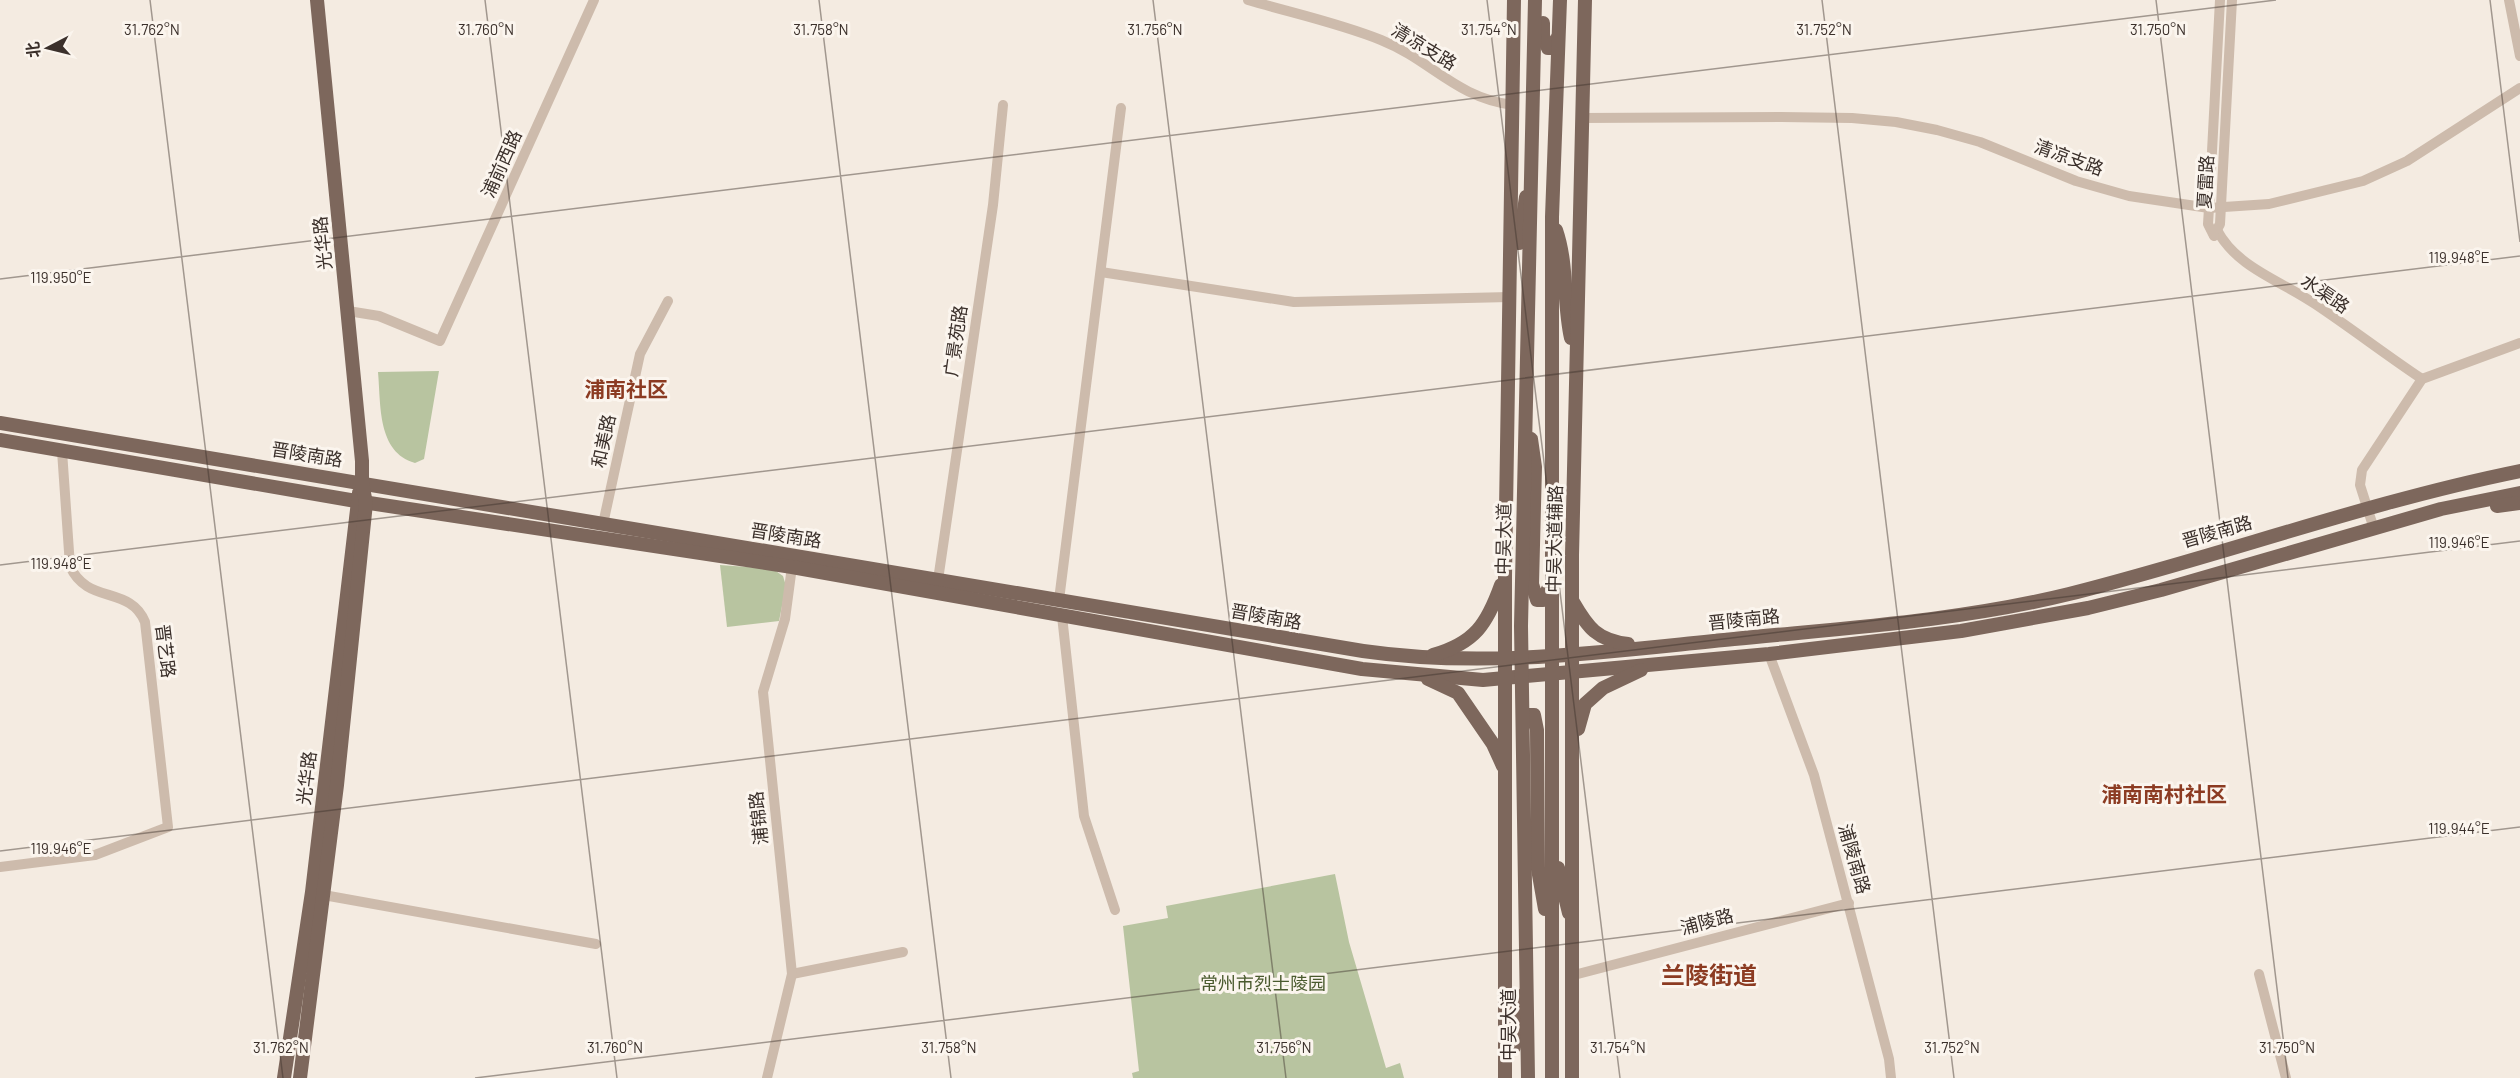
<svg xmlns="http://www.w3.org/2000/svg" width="2520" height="1078" font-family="Barlow,'Noto Sans SC',sans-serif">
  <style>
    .green { fill: #b8c4a0 }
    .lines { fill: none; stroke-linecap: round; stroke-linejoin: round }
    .minor { stroke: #cdbbac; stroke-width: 10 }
    .major { stroke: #7d675c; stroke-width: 14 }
    .ticks { fill: none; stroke: #3b302b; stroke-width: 1.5; stroke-opacity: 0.45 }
    .labels { text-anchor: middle; stroke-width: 6; stroke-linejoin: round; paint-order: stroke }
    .street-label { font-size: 18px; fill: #3b302b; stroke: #fbf5ee }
    .park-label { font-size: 18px; fill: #4a5a2e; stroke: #fbf5ee }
    .quarter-label { font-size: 21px; font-weight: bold; fill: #8c3b22; stroke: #fbf5ee }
    .district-label { font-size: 24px; font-weight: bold; fill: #8c3b22; stroke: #fbf5ee }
    .ticks-label { font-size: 15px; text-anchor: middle; fill: #3b302b; stroke: #fbf5ee; stroke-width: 6; stroke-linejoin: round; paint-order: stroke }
  </style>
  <rect width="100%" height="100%" fill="#f4ebe1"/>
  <g class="green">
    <path d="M439,371L424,459L415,463C377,452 381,405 378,372Z"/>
    <polygon points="720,565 773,569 783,576 786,586 779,621 727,627"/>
    <polygon points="1335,874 1349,942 1386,1068 1400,1063 1404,1078 1133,1078 1132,1073 1139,1071 1123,926 1168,918 1166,906"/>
  </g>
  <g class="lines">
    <g class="minor">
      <path d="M1248,0C1292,13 1339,23 1381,40C1431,60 1456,98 1513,105"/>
      <polyline points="2509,0 2520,56"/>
      <polyline points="1581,118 1781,117 1852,118 1896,122 1937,130 1980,142 2076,181 2129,196 2209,208 2269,204 2363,181 2407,161 2520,88"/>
      <path d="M2217,230C2237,268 2282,281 2315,304C2351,328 2386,355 2422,379"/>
      <polyline points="2214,235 2220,224 2232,0"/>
      <polyline points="2214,236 2208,224 2209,208 2220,0"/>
      <polyline points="1101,272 1294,302 1510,297"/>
      <polyline points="348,311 379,316 440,341 594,0"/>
      <polyline points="603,524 640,354 668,301"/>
      <polyline points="2374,529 2360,485 2362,470 2422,379 2520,343"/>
      <polyline points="938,580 993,205 1003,105"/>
      <polyline points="1059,600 1121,108"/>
      <polyline points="1062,616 1084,816 1115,910"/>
      <polyline points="1769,654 1814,775 1889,1059 1891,1078"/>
      <path d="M0,867L95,855L168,827L145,622C130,585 87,605 70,566L62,451"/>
      <polyline points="318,894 596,944"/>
      <polyline points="792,974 903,952"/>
      <polyline points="2259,974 2286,1078"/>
      <polyline points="1574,975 1849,903"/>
      <polyline points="767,1078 792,974 763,692 785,619 793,559"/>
    </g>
    <g class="major">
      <polyline points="1543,23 1543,36 1548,48 1554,48 1558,37"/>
      <path d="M1556,230C1568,265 1563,302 1571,338"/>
      <polyline points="1519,243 1526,197"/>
      <path d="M0,423L1363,651C1487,669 1610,651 1734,639C1845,628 1960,621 2069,594C2220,556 2367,502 2520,471"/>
      <polyline points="1531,439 1535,467 1532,584 1537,600 1543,600 1550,585"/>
      <polyline points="0,440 356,501 792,567 1362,669 1483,680 1769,654 1961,631 2088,608 2161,590 2441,509 2520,493"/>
      <polyline points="2497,506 2520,503"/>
      <path d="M1573,602C1588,628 1597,640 1628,644"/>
      <path d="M1433,655C1475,643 1487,624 1501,585"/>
      <polyline points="1428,679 1458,693 1493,744 1503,766"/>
      <polyline points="1524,724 1529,715 1534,715 1537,730 1538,869 1545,909"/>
      <polyline points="1578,729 1585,704 1603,688 1641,670"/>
      <polyline points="1558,868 1569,913"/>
      <polyline points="1514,1047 1515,1024 1523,995"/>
      <polyline points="284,1078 312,892 359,493"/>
      <polyline points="300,1078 337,785 366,503 362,483 362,461 317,0"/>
      <polyline points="1505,1078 1505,575 1514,0"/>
      <polyline points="1528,1078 1521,626 1535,0"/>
      <polyline points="1552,1078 1552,217 1560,0"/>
      <polyline points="1572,1078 1572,555 1585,0"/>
    </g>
  </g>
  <path class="ticks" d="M150,0L283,1078M485,0L617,1078M819,0L951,1078M1153,0L1286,1078M1487,0L1620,1078M1822,0L1954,1078M2156,0L2288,1078M2490,0L2520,242M0,279L2276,0M0,565L2520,256M0,851L2520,541M475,1078L2520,827"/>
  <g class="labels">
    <g class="street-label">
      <text transform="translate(1424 47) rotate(31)" y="6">清凉支路</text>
      <text transform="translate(2069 158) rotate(20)" y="6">清凉支路</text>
      <text transform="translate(502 164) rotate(-66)" y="6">浦前西路</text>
      <text transform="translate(2206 182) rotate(-87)" y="6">夏雷路</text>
      <text transform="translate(323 243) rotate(-96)" y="6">光华路</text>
      <text transform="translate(2325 294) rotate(34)" y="6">水渠路</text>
      <text transform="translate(956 341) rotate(-82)" y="6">广景苑路</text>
      <text transform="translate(604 441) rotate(-78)" y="6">和美路</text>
      <text transform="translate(307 455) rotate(9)" y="6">晋陵南路</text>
      <text transform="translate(2217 532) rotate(-16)" y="6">晋陵南路</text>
      <text transform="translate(786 536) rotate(9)" y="6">晋陵南路</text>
      <text transform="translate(1504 539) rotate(-89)" y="6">中吴大道</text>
      <text transform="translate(1555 539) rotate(-89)" y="6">中吴大道辅路</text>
      <text transform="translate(1266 617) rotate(10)" y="6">晋陵南路</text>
      <text transform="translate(1744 620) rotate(-6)" y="6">晋陵南路</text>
      <text transform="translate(165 651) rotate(83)" y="6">晋艺路</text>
      <text transform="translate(307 778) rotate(-83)" y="6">光华路</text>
      <text transform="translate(759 818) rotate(-96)" y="6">浦锦路</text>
      <text transform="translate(1854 859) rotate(74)" y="6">浦陵南路</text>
      <text transform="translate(1707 922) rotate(-15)" y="6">浦陵路</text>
      <text transform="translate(1509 1025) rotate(-90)" y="6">中吴大道</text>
    </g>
    <g class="park-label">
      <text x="1263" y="990">常州市烈士陵园</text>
    </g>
    <g class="quarter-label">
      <text x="626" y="397">浦南社区</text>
      <text x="2164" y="802">浦南南村社区</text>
    </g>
    <g class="district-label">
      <text x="1709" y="984">兰陵街道</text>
    </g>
  </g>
  <g class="ticks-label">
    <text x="152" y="35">31.762°N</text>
    <text x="486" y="35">31.760°N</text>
    <text x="821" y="35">31.758°N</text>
    <text x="1155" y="35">31.756°N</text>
    <text x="1489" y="35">31.754°N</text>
    <text x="1824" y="35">31.752°N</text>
    <text x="2158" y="35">31.750°N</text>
    <text x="2459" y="263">119.948°E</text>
    <text x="61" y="283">119.950°E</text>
    <text x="2459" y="548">119.946°E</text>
    <text x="61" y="569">119.948°E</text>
    <text x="2459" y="834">119.944°E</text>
    <text x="61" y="854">119.946°E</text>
    <text x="281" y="1053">31.762°N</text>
    <text x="615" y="1053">31.760°N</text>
    <text x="949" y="1053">31.758°N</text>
    <text x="1284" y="1053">31.756°N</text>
    <text x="1618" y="1053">31.754°N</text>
    <text x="1952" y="1053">31.752°N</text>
    <text x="2287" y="1053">31.750°N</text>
  </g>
  <g transform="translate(48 48) rotate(263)" stroke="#fbf5ee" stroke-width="4.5" paint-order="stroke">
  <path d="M0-4.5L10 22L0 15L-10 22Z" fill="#3b302b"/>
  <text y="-9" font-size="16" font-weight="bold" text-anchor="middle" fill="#3b302b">北</text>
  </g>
</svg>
